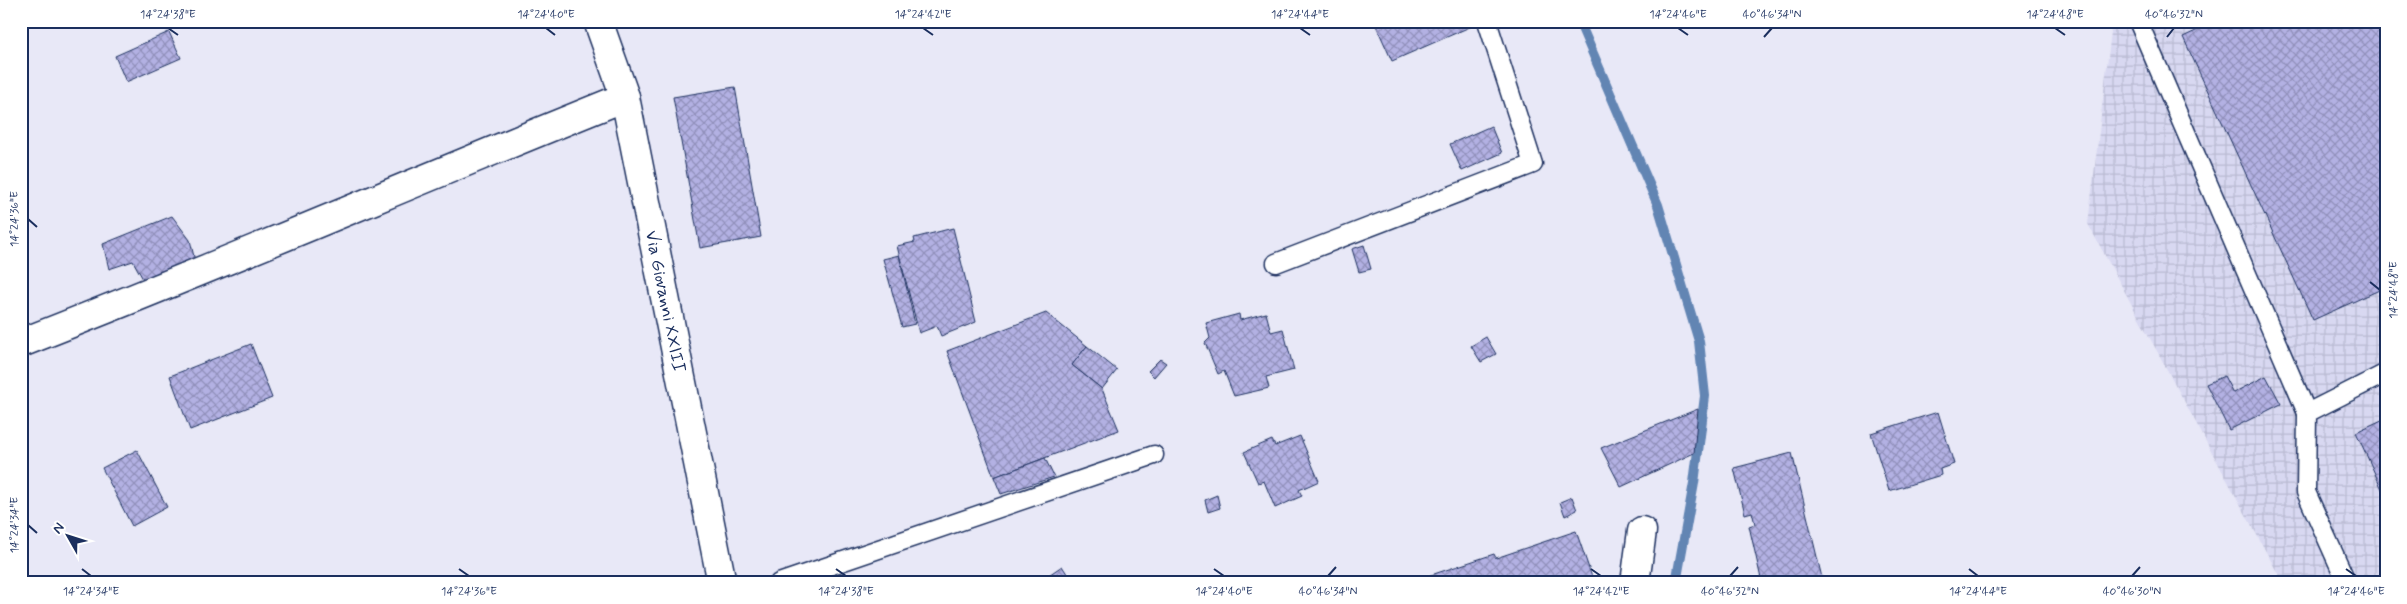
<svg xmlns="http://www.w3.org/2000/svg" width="2407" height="604" font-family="Mynerve,sans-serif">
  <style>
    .industrial { fill: url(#industrial-grid) }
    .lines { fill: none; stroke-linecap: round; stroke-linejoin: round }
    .stream { stroke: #6285b3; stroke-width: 10 }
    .building { fill: url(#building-cross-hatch); stroke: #1b2f5e }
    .lane-casing { stroke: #1b2f5e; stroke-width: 21 }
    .street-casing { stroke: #1b2f5e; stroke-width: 31 }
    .lane { stroke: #fff; stroke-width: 18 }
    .street { stroke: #fff; stroke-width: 28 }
    .ticks { fill: none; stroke: #1b2f5e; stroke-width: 2 }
    .labels { text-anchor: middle; stroke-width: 4; stroke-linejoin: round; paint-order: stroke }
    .street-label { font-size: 18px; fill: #1b2f5e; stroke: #fff }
    .neatline { fill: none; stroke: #1b2f5e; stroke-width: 2 }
    .ticks-label { font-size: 12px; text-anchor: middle; fill: #1b2f5e }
  </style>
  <defs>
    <pattern id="industrial-grid" width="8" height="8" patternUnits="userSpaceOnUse" patternTransform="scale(1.25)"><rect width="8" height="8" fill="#d8d8f1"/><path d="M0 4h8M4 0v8" fill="none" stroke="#b9bad1"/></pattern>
    <pattern id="building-cross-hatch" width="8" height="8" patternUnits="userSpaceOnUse" patternTransform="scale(1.25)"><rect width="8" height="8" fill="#b3b1e3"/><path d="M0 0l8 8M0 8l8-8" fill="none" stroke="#9190bb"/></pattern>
  </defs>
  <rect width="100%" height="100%" fill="#e8e8f7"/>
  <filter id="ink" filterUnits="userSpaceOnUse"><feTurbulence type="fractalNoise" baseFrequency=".02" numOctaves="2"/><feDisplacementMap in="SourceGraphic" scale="10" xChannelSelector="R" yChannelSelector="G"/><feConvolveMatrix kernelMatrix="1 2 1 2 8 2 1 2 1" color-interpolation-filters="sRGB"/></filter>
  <g filter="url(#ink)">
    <polygon class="industrial" points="2107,21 2386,21 2386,583 2283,583 2088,224 2111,32"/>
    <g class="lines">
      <polyline class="stream" points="1579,21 1658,205 1699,341 1705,396 1694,483 1676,583"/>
    </g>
    <g class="building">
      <polygon points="1374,21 1469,21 1472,26 1392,61"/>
      <polygon points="2217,21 2386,21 2386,287 2313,320 2183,37"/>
      <polygon points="169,32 181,58 126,82 115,56"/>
      <polygon points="735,87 761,237 700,248 673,97"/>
      <polygon points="1491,126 1502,153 1462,171 1450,144"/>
      <polygon points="172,216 190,240 195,261 143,279 133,261 109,269 103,244"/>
      <polygon points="953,228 976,322 941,336 937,326 919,333 897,246 915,242 914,238"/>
      <polygon points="1364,245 1371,269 1359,272 1352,249"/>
      <polygon points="899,255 915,324 902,327 883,259"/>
      <polygon points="1046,313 1087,346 1072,365 1102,389 1119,430 994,477 947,351"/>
      <polygon points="1266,313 1271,332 1283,329 1294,370 1266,377 1269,388 1234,396 1224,371 1218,374 1205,343 1210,338 1206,323 1239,314 1240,320"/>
      <polygon points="1486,337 1496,354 1481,362 1471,346"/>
      <polygon points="251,344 272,398 190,430 170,376"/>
      <polygon points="1087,346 1117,370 1102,389 1072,365"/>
      <polygon points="1160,359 1166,363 1154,377 1148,371"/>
      <polygon points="2224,376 2233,393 2266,376 2281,404 2229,430 2206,384"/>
      <polygon points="1698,409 1694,453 1621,487 1601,448"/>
      <polygon points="1938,412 1954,464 1940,469 1941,475 1889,491 1871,433"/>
      <polygon points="2386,418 2386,498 2356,432"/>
      <polygon points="1300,436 1319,481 1299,490 1302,496 1275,508 1264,481 1258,483 1244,452 1272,440 1275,446"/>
      <polygon points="137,450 167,507 132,526 102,468"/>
      <polygon points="1792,453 1823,582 1762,583 1749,526 1755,524 1752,512 1745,514 1734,468"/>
      <polygon points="1045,458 1054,477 1001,494 994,477"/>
      <polygon points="1217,495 1220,508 1208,512 1205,500"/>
      <polygon points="1572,497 1577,510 1565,516 1560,502"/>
      <polygon points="1576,531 1594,583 1430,583 1428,576 1494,554 1496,558"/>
      <polygon points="1062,566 1073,583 1037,583"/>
    </g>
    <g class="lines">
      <defs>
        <g id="lane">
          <polyline points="2138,21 2307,413"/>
          <polyline points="1276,263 1533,164 1487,21"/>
          <polyline points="779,583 1154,455"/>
          <polyline points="2347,583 2306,492 2307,413 2386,373"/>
        </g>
        <g id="street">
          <path id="s1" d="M598,21L625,97L722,583"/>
          <path d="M21,343C224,264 423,178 625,97"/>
          <polyline points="1635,583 1642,531"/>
        </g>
      </defs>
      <use href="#lane" class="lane-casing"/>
      <use href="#street" class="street-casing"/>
      <use href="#lane" class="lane"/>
      <use href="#street" class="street"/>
    </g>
  </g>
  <path class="ticks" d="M168,28L178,35M546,28L555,35M923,28L933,35M1300,28L1310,35M1678,28L1688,35M2055,28L2065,35M1764,37L1772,28M2167,37L2174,28M28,219L37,227M2370,282L2380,290M28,525L37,533M82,569L91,576M459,569L469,576M836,569L846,576M1214,569L1224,576M1591,569L1601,576M1969,569L1978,576M2346,569L2356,576M1328,576L1336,567M1730,576L1738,567M2132,576L2140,567"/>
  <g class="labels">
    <g class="street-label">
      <text dy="6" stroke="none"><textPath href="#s1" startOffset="289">Via Giovanni XXIII</textPath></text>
    </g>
  </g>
  <rect width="2407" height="604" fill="none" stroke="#fff" stroke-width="55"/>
  <g transform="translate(68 536) rotate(309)" stroke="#ffffff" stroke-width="4" paint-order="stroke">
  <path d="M0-4L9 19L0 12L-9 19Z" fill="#1b2f5e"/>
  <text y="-8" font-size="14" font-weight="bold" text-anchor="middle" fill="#1b2f5e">N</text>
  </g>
  <rect x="28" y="28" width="2352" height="548" class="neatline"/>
  <g class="ticks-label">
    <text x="168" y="18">14°24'38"E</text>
    <text x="546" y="18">14°24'40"E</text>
    <text x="923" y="18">14°24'42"E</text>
    <text x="1300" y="18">14°24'44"E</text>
    <text x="1678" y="18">14°24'46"E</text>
    <text x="1772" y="18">40°46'34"N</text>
    <text x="2055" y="18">14°24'48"E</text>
    <text x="2174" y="18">40°46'32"N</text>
    <text transform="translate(14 219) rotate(-90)" y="4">14°24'36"E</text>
    <text transform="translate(2393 290) rotate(-90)" y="4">14°24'48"E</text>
    <text transform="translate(14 525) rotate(-90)" y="4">14°24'34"E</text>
    <text x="91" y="595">14°24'34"E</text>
    <text x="469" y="595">14°24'36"E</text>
    <text x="846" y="595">14°24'38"E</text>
    <text x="1224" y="595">14°24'40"E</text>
    <text x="1328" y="595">40°46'34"N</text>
    <text x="1601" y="595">14°24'42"E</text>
    <text x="1730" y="595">40°46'32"N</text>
    <text x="1978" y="595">14°24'44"E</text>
    <text x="2132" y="595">40°46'30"N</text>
    <text x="2356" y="595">14°24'46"E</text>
  </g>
</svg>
